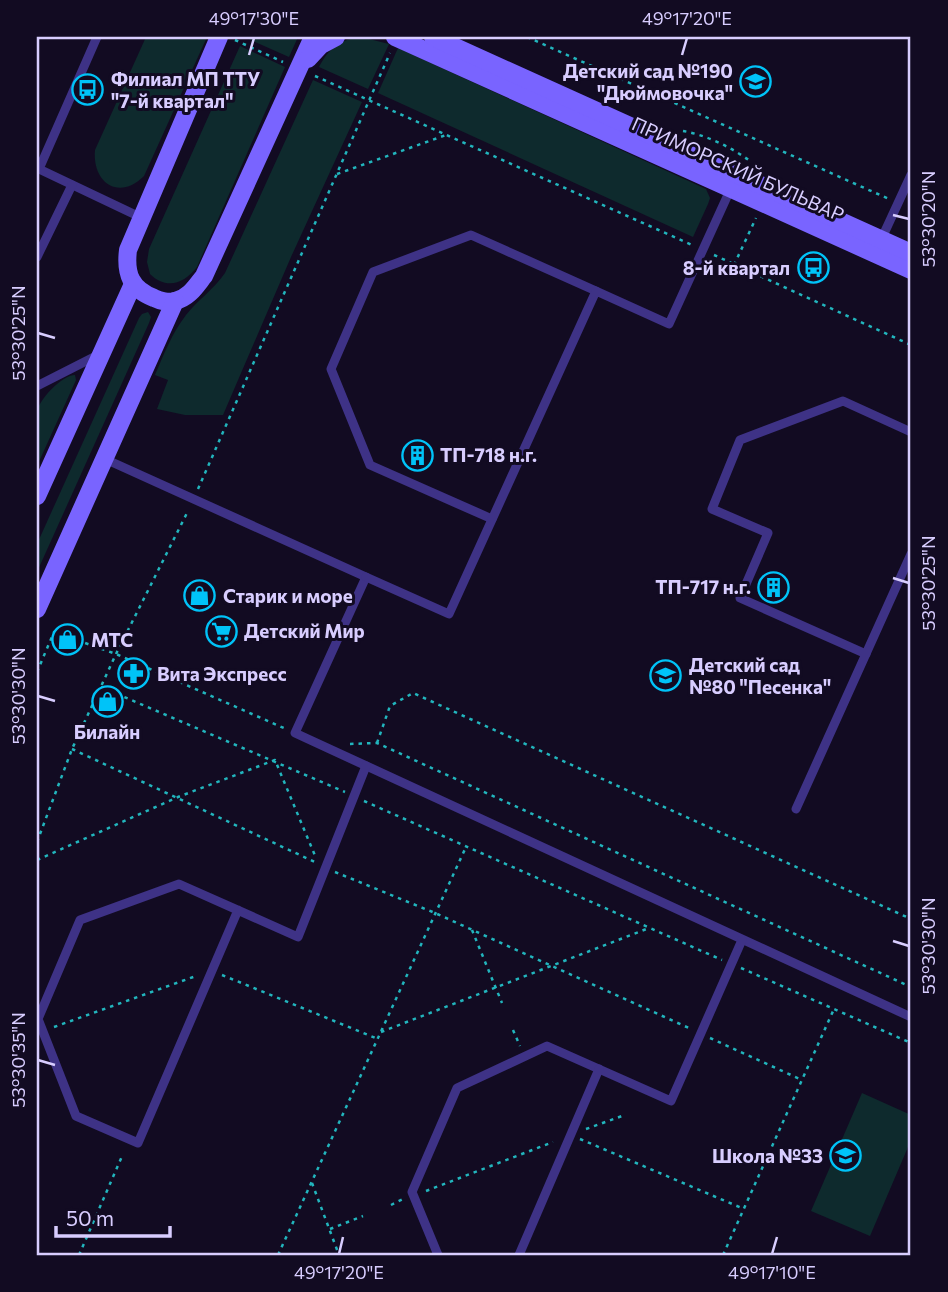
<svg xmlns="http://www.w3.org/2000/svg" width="948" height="1292" font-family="Commissioner,sans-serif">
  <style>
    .green { fill: #0e2a2d }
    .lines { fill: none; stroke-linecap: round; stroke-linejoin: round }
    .path { stroke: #22b5bd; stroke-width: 2.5; stroke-dasharray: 3.5 5; stroke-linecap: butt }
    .service { stroke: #3e3286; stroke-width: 9 }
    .secondary { stroke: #7964ff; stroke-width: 18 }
    .ticks { fill: none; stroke: #d8cdff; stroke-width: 2.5 }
    .labels { text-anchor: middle; stroke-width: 6; stroke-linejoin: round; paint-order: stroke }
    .poi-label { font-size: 19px; font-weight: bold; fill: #d8cdff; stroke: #120b22; text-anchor: start }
    .street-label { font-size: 19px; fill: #d8cdff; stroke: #120b22 }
    .neatline { fill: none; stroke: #d8cdff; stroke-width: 2.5 }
    .ticks-label { font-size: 18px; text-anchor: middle; fill: #d8cdff }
  </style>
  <rect width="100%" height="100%" fill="#120b22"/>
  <g class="green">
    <path d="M146,37H207L144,176C119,201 92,183 95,150Z"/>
    <polygon points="244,37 298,37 289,57"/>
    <path d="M361,37L389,44L368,89L319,67C328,49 340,39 361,37Z"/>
    <path d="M240,46L285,67L197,267C184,284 166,290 150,274L147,262L149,249Z"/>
    <polygon points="398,48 706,189 710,198 708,204 693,237 378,93"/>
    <path d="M313,80L362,102L291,257L223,415H185L157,409L168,380L155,375C164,354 172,333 186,315C198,300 214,289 225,273Z"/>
    <polygon points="148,312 151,317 149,323 37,572 37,544 139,318 142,314"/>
    <path d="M75,375L76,380L37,466C37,451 33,425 37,411C40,399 62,375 75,375Z"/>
    <polygon points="862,1093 911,1115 911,1140 870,1236 811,1211"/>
  </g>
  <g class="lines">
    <g class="path">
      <polyline points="527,37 889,199"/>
      <polyline points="235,40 283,62"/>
      <polyline points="315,76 692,245"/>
      <path d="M683,131C706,135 731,147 750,161"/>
      <polyline points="337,174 446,135"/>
      <polyline points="714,255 911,345"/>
      <polyline points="734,265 756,218"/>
      <polyline points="198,489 390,53"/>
      <polyline points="37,672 54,632 116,654 286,729"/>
      <polyline points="101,687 345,792"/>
      <polyline points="377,743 390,706 413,693 911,919"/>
      <polyline points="350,744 377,743 911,987"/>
      <polyline points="72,749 317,863"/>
      <polyline points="364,801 722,960"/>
      <polyline points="37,842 72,749 116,654 188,511"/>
      <polyline points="37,860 178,797 275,760 316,858"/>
      <polyline points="335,872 435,913 691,1029"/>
      <polyline points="472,930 502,1003"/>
      <polyline points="741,968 911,1043"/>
      <polyline points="222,975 378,1039"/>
      <polyline points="54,1027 196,976"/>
      <polyline points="513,1030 520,1046"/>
      <polyline points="381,1032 649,928"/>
      <polyline points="710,1038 802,1080"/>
      <polyline points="586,1129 622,1116"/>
      <polyline points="580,1139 744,1209"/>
      <polyline points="312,1183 339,1255"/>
      <polyline points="426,1191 553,1142"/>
      <polyline points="391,1205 403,1199"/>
      <polyline points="330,1229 363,1216"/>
      <polyline points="37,1254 39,1255"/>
      <polyline points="79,1255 123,1154"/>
      <polyline points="278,1255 466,847"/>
      <polyline points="723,1255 834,1009"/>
    </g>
    <g class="service">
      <polyline points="97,37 39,169 140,217"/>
      <polyline points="881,240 911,175"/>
      <polyline points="37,257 72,185"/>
      <polyline points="37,386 98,355"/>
      <polyline points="105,459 366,577 295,733 911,1017"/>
      <polyline points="492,519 370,465 331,369 373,272 471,235 596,291"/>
      <polyline points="366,577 449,614 596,291 669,324 731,188"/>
      <polyline points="866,654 740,598 768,533 712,509 740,440 843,401 911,432"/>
      <polyline points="796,809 911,554"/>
      <polyline points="238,910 138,1143 76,1116 38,1019 80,920 179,884 298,937 366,766"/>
      <polyline points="438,1255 412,1192 457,1088 547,1046 671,1101 742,940"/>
      <polyline points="519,1255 599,1069"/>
    </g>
    <g class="secondary">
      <path d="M219,37L128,250C125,274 131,289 154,298C160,301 169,303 175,301C189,298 196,286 204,276L313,37"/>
      <polyline points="395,37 911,270"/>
      <polyline points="433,37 911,253"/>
      <polyline points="308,59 321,45 336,37"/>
      <polyline points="37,496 133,284"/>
      <polyline points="37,609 175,301"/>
    </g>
  </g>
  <path class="ticks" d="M249,55L254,38M682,55L687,38M893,215L909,219M38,333L55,338M893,578L909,583M38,696L55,701M893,941L909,946M38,1060L55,1065M339,1254L343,1237M772,1254L777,1237"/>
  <defs>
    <symbol id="school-ring" viewBox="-11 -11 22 22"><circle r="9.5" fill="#120b22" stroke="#00c3f8" stroke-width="1.5"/><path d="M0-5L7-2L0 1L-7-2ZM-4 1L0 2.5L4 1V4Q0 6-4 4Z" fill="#00c3f8"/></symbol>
    <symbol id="bus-ring" viewBox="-11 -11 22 22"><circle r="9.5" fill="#120b22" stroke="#00c3f8" stroke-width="1.5"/><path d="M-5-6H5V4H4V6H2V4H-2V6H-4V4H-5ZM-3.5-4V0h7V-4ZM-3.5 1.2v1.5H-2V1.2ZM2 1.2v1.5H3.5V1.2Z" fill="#00c3f8"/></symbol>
    <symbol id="building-ring" viewBox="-11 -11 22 22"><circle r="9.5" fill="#120b22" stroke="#00c3f8" stroke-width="1.5"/><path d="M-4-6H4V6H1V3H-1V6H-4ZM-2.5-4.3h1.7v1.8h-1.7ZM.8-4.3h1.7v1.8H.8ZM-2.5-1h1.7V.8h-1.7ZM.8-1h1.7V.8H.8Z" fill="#00c3f8"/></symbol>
    <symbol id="shop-ring" viewBox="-11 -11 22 22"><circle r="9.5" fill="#120b22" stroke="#00c3f8" stroke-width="1.5"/><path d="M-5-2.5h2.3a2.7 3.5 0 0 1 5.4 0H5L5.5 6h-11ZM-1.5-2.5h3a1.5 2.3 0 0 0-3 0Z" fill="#00c3f8"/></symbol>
    <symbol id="supermarket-ring" viewBox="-11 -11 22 22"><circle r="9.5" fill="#120b22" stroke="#00c3f8" stroke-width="1.5"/><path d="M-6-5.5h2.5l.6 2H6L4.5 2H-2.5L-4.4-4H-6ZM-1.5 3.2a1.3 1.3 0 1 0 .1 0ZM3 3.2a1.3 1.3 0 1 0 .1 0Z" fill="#00c3f8"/></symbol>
    <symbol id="pharmacy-ring" viewBox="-11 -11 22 22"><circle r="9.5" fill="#120b22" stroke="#00c3f8" stroke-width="1.5"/><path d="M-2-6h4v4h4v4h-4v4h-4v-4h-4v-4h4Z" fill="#00c3f8"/></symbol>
  </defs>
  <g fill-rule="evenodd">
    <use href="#school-ring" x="738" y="64" width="35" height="35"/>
    <use href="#bus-ring" x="70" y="72" width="35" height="35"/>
    <use href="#bus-ring" x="796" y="250" width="35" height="35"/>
    <use href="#building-ring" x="400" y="438" width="35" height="35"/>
    <use href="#building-ring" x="756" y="570" width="35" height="35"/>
    <use href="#shop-ring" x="182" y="578" width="35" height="35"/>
    <use href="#supermarket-ring" x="204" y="614" width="35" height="35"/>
    <use href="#shop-ring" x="50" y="622" width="35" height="35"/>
    <use href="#pharmacy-ring" x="116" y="656" width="35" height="35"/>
    <use href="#school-ring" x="648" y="658" width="35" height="35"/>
    <use href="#shop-ring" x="90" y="684" width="35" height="35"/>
    <use href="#school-ring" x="828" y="1138" width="35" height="35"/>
  </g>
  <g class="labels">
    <g class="poi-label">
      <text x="733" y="78" text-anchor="end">Детский сад №190<tspan x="733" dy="22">"Дюймовочка"</tspan></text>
      <text x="111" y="86">Филиал МП ТТУ<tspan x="111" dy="22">"7-й квартал"</tspan></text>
      <text x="790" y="275" text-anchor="end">8-й квартал</text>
      <text x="440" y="462">ТП-718 н.г.</text>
      <text x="751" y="594" text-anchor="end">ТП-717 н.г.</text>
      <text x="223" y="603">Старик и море</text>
      <text x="244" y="638">Детский Мир</text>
      <text x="91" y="647">МТС</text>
      <text x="689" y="672">Детский сад<tspan x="689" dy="22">№80 "Песенка"</tspan></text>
      <text x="157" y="681">Вита Экспресс</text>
      <text x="107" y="739" text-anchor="middle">Билайн</text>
      <text x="823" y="1163" text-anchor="end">Школа №33</text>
    </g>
    <g class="street-label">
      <text transform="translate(738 169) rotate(24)" y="7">ПРИМОРСКИЙ БУЛЬВАР</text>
    </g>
  </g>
  <rect width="948" height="1292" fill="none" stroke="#120b22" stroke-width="77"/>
  <path d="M56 1226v10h114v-10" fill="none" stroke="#d8cdff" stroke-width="3.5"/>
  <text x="66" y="1226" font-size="21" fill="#d8cdff" stroke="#120b22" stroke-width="5" paint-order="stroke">50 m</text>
  <rect x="38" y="38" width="871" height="1216" class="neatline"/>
  <g class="ticks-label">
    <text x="254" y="25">49°17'30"E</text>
    <text x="687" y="25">49°17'20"E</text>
    <text transform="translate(929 219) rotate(-90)" y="6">53°30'20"N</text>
    <text transform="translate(19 333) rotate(-90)" y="6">53°30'25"N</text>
    <text transform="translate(929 583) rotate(-90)" y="6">53°30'25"N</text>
    <text transform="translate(19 696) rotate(-90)" y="6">53°30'30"N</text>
    <text transform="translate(929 946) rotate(-90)" y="6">53°30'30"N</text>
    <text transform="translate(19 1060) rotate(-90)" y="6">53°30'35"N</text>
    <text x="339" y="1279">49°17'20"E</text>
    <text x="772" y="1279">49°17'10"E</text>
  </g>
</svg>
